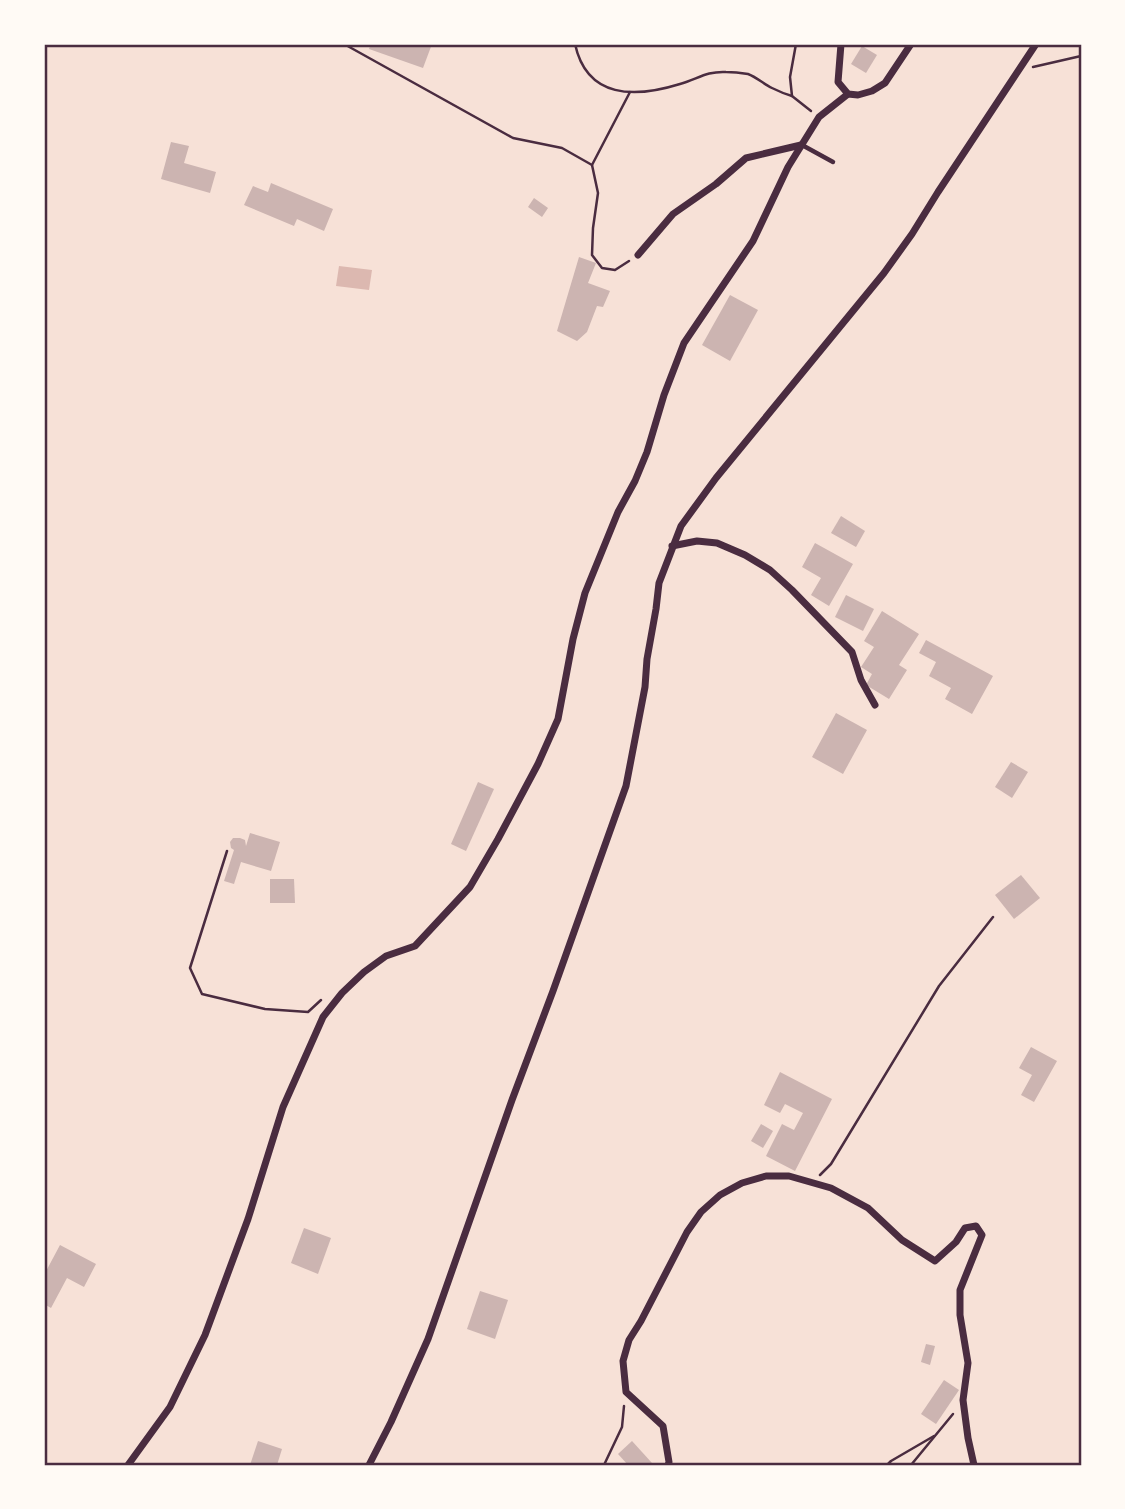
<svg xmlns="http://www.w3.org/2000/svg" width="1125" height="1509" font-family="Cabin,sans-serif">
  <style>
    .water { fill: #dcb8b0 }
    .building { fill: #ccb4b1 }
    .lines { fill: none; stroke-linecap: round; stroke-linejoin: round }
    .path { stroke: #4a2c40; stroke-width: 2.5 }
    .service { stroke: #4a2c40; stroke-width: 4.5 }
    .minor { stroke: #4a2c40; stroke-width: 7 }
    .neatline { fill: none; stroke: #4a2c40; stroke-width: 2.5 }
  </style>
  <rect width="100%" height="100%" fill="#f7e1d7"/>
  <polygon class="water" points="339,266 372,270 369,290 336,286"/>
  <g class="building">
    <polygon points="371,44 432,44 423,68 369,49"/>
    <polygon points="862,46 877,55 866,73 851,64"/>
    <polygon points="171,142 189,146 184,163 216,172 210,193 161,179"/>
    <polygon points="271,183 333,209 324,231 297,219 294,226 244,205 253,186 268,192"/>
    <polygon points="534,198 548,208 542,217 528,207"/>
    <polygon points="579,257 596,263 588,283 610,291 603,307 597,306 587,332 577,341 557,331"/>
    <polygon points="730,295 758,310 730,361 702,345"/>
    <polygon points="841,516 865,531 856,547 831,533"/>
    <polygon points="815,543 853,564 829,606 811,595 821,578 802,567"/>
    <polygon points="846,595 874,609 863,631 835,617"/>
    <polygon points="882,611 919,634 899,665 907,670 889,699 866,685 872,674 861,667 874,647 864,641"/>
    <polygon points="926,640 993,676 972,714 945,699 951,688 929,676 936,662 919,653"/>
    <polygon points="836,713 867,730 843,774 812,757"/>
    <polygon points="1011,762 1028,772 1012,798 995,787"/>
    <polygon points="478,782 494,789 466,851 451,844"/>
    <polygon points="250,833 280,842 271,871 241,862 234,884 224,881 234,850 231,848 230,842 233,838 240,838 245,840 246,846"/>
    <polygon points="1021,875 1040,898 1014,919 995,895"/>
    <polygon points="270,879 294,879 295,903 270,903"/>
    <polygon points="1031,1047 1057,1061 1034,1102 1021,1095 1032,1075 1019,1068"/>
    <polygon points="780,1072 832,1099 795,1171 766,1156 782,1124 794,1130 803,1113 785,1104 780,1113 764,1105"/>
    <polygon points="761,1124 773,1131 763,1148 751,1141"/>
    <polygon points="304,1228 331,1238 318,1274 291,1263"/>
    <polygon points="60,1245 96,1264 84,1287 67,1278 51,1308 44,1304 44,1275"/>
    <polygon points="480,1291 508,1300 495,1339 467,1329"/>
    <polygon points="926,1344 935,1346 930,1365 921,1362"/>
    <polygon points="944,1380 959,1390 936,1424 921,1414"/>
    <polygon points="258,1441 282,1449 277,1465 250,1465"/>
    <polygon points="632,1441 652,1463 650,1465 628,1465 618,1454"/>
  </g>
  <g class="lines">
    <g class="path">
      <polyline points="344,44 513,138 562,148 592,165 598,193 593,228 592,255 602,268 615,270 629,261"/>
      <path d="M575,44C587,99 635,98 680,84C698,79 706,71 726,72C733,72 742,73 748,74C756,77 764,84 772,88C778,91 785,94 792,96"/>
      <polyline points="796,44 790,77 792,96 811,111"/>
      <polyline points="1033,67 1081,56"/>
      <polyline points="592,165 630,92"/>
      <polyline points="227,851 190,968 202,994 265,1009 308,1012 321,1000"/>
      <polyline points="820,1175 831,1164 939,986 993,917"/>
      <polyline points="604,1465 622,1427 624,1406"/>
      <polyline points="887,1465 891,1461 934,1436"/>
      <polyline points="911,1465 953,1414"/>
    </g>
    <polyline class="service" points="802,145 833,162"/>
    <g class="minor">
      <polyline points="841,44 838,82 848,94 858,95 872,91 885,83 911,44"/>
      <polyline points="638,255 673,214 716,184 746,158 801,145"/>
      <polyline points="672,546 697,541 717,543 745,555 770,570 792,590 852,652 861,680 875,705"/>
      <polyline points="128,1465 170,1407 205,1335 248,1219 283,1107 323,1017 342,993 364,972 386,956 415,946 470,887 498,839 538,764 558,719 573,639 585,593 618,512 635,481 647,452 664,395 684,343 753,241 788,167 819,117 848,94"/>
      <polyline points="369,1465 391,1422 428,1339 512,1100 553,991 626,786 645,687 647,659 656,609 659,583 681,526 716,478 884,273 912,234 938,192 1036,44"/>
      <polyline points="668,1465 669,1462 663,1426 626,1392 623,1361 629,1340 641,1321 687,1232 701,1212 720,1195 742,1183 766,1176 789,1176 831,1188 868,1208 902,1240 935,1261 956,1242 965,1228 976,1226 982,1235 960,1290 960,1315 968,1363 963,1400 968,1438 974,1465"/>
    </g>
  </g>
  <rect width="1125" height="1509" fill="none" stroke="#fffaf5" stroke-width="91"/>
  <rect x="46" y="46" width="1034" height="1418" class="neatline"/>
</svg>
